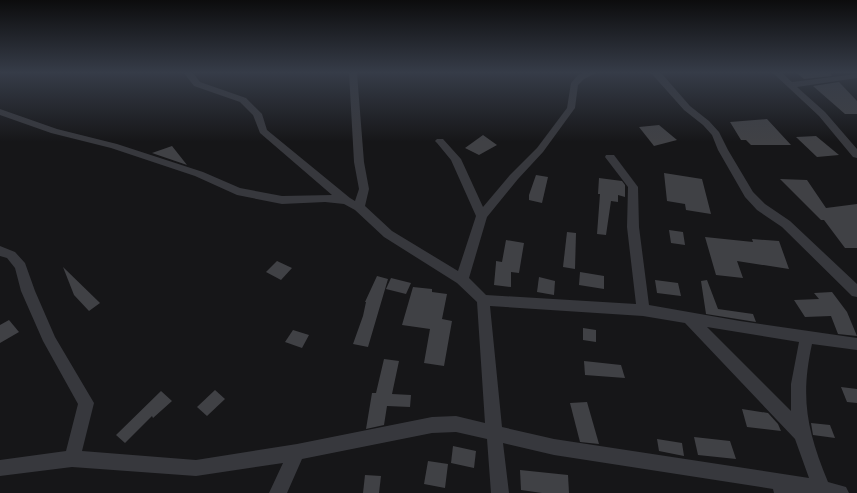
<svg xmlns="http://www.w3.org/2000/svg" width="857" height="493" font-family="'Alegreya Sans',sans-serif">
  <style>
    .building { fill: #404145 }
    .lines { fill: none; stroke-linecap: round; stroke-linejoin: round }
    .minor { fill: #37383d; fill-rule: evenodd }
  </style>
  <rect width="100%" height="100%" fill="#161618"/>
  <g class="building">
    <polygon points="797,73 830,73 832,76 804,79"/>
    <polygon points="839,82 857,101 857,114 845,114 813,86"/>
    <polygon points="767,119 791,145 751,145 746,140 741,140 730,122"/>
    <polygon points="659,125 677,140 654,146 639,127"/>
    <polygon points="483,135 497,145 479,155 465,148"/>
    <polygon points="816,136 839,155 817,157 796,137"/>
    <polygon points="172,146 187,165 152,153"/>
    <polygon points="664,173 702,179 711,214 686,210 685,204 667,201"/>
    <polygon points="536,175 548,177 542,203 529,200 529,195"/>
    <polygon points="599,178 622,181 625,185 625,197 618,195 618,202 611,201 606,235 597,234 600,194 598,194"/>
    <polygon points="780,179 807,180 826,208 857,204 857,248 845,248 824,220 821,220"/>
    <polygon points="669,230 683,232 685,245 671,243"/>
    <polygon points="567,232 576,233 575,269 563,267"/>
    <polygon points="705,237 753,242 752,239 779,241 789,269 737,261 743,278 716,275"/>
    <polygon points="506,240 524,243 519,273 511,272 511,287 494,285 496,263 496,261 502,262"/>
    <polygon points="277,261 292,268 281,280 266,272"/>
    <polygon points="63,267 100,303 89,311 74,295"/>
    <polygon points="580,272 604,276 604,289 579,285"/>
    <polygon points="377,276 388,279 368,347 353,344 363,316 366,302 365,302"/>
    <polygon points="539,277 555,281 554,295 537,292"/>
    <polygon points="391,278 411,283 406,294 386,289"/>
    <polygon points="655,280 678,283 681,296 657,293"/>
    <polygon points="707,280 718,309 753,314 756,322 706,314 701,281"/>
    <polygon points="413,287 432,289 432,292 447,294 442,319 452,321 444,366 424,363 430,329 402,325"/>
    <polygon points="832,292 847,312 857,336 838,334 831,316 805,317 794,300 819,299 814,293"/>
    <polygon points="9,320 19,332 0,343 0,325"/>
    <polygon points="583,328 596,330 596,342 583,340"/>
    <polygon points="293,330 309,335 302,348 285,342"/>
    <polygon points="384,359 399,361 392,394 411,395 410,407 387,406 384,425 366,429 372,393 376,393"/>
    <polygon points="584,361 621,365 625,378 585,375"/>
    <polygon points="841,387 857,389 857,403 847,402"/>
    <polygon points="215,390 225,399 207,416 197,407"/>
    <polygon points="161,391 172,401 153,418 152,416 125,443 116,435"/>
    <polygon points="587,402 599,444 580,442 570,403"/>
    <polygon points="742,409 768,413 778,424 781,431 747,427"/>
    <polygon points="811,423 830,425 835,438 813,435"/>
    <polygon points="694,437 730,441 736,459 698,455"/>
    <polygon points="657,439 682,443 684,456 659,451"/>
    <polygon points="453,446 476,451 474,468 451,463"/>
    <polygon points="428,461 448,464 445,488 424,484"/>
    <polygon points="520,470 568,475 569,493 542,493 521,490"/>
    <polygon points="365,475 381,476 379,493 363,493"/>
  </g>
  <g class="lines">
    <g class="minor">
      <path d="M184,73H193L200,82L246,98L262,114L267,130L350,198L355,201L359,189L354,162L349,73H357L364,162L369,189L365,206L392,231L458,271L476,216L451,160L437,143L435,141L437,139H443L461,159L483,207L510,175L537,148L567,108L571,83L578,75L583,73H596L584,79L578,85L575,108L543,152L518,179L487,217L469,278L486,295L636,304L627,227L628,187L605,157L606,155H614L638,187L639,227L649,305L740,321L857,338V350L812,344C800,398 807,431 828,482L846,487L849,493H774L773,489L554,455L503,443L509,493H491L487,439L456,432L432,433L302,459L287,493H269L283,463L196,476L72,467L0,476V460L66,451L78,404L43,341L21,291L15,268L7,258L0,256V246L15,252L25,263L35,291L55,337L94,403L82,451L196,460L297,444L432,417L456,416L485,423L477,302L457,283L384,237L355,210L344,204L325,202L282,204L237,195L195,176L111,148L51,133L0,115V109L57,129L117,144L203,172L240,188L282,196L332,195L260,133L253,115L240,102L194,86ZM490,306L643,316L685,323L795,439L809,478L554,439L502,427ZM707,327L799,342L791,384V411Z"/>
      <polygon points="651,73 661,73 663,75 690,106 709,121 719,132 728,150 753,192 765,204 790,221 857,284 857,297 852,296 782,227 757,210 745,197 718,150 712,135 703,125 684,110"/>
      <polygon points="773,73 782,73 792,82 857,74 857,78 797,87 825,112 857,149 857,158 853,157 819,116"/>
    </g>
  </g>
  <linearGradient id="sky" x2="0" y2="1"><stop stop-color="#0c0c0d"/><stop offset="0.51" stop-color="#363c48"/><stop offset="1" stop-color="#363c48" stop-opacity="0"/></linearGradient>
  <rect width="857" height="142" fill="url(#sky)"/>
</svg>
